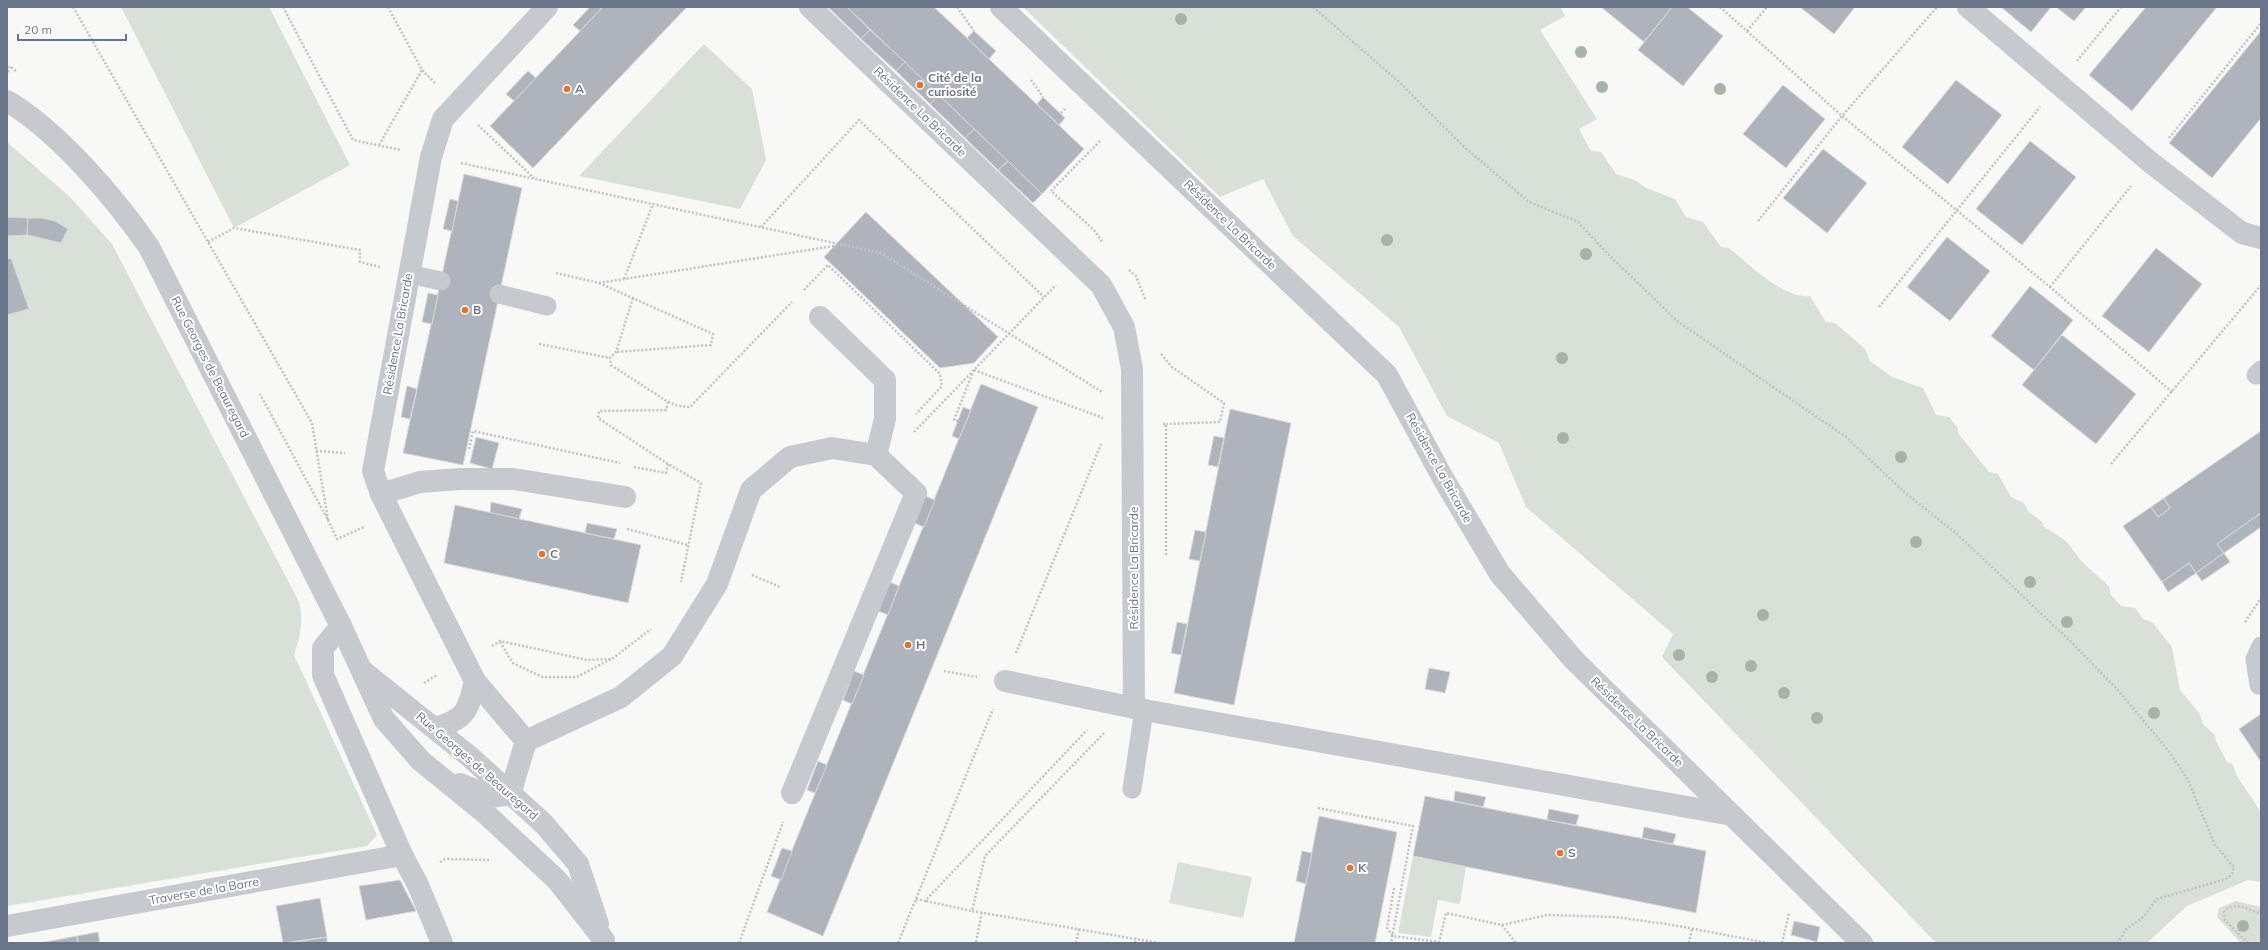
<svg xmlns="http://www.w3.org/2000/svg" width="2268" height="950" font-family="Mulish,sans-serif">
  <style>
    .green { fill: #d9e0d7 }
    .building { fill: #afb4bc; stroke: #dadad8 }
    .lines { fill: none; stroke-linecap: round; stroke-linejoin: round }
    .path { stroke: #c0c1c4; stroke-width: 2.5; stroke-dasharray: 2 2; stroke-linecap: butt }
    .lane { stroke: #c6c9cd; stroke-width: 19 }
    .street { stroke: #c6c9cd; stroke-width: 22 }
    .tree { fill: #a7b3a5 }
    .poi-dot { fill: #e3722c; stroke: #fff; stroke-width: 1.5 }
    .labels { text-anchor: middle; stroke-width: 4; stroke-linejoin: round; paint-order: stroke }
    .poi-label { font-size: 12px; font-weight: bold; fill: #687487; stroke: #fff; text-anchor: start }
    .street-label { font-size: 12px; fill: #687487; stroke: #fff }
  </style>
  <rect width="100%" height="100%" fill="#f8f9f6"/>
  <g class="green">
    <polygon points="121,7 269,7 350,165 234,228"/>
    <path d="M1023,7H1560L1565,16L1540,30L1597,119L1579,129L1591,151L1601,152L1616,174L1635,180L1646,188L1675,199L1686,217L1703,222L1721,247L1729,248C1749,264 1783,299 1810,296L1826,322L1835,323L1865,349L1870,361L1892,377L1923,388L1936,415L1949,417L1958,428V433L1989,472L1998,474L2011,497L2024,503L2028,511L2042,522L2043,526L2066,541L2083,563L2109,586L2110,594L2121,606L2135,608L2143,619L2152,622L2172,647L2180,690L2200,714L2203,724L2215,735L2216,741L2227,762L2232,763L2238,778L2261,812V882L2248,880L2187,906L2147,943H1936L1662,657L1673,634L1526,507L1499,443L1447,416L1399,327L1293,236L1263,179L1220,197Z"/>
    <polygon points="704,44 752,89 766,160 740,209 579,176"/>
    <path d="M7,142L70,197L112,244L299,602C304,621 300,637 294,655L377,835L367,846L7,906Z"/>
    <polygon points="1413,856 1466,866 1460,904 1438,900 1431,937 1398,933"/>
    <polygon points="1178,862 1252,877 1243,918 1169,903"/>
    <polygon points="2236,901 2261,907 2261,943 2241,943 2217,917 2219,908"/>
  </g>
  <g class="building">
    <polygon points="590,7 602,8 580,31 573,25"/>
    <polygon points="603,7 687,7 533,168 490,126"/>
    <polygon points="828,7 847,7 870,30 861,39"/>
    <polygon points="847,7 934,7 1084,149 1042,194"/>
    <polygon points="1601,7 1672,7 1644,42"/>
    <polygon points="1672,7 1687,7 1723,36 1683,86 1638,50"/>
    <polygon points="1800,7 1855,7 1834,34"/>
    <polygon points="2001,7 2051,7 2031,32"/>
    <polygon points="2056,7 2086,7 2074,21"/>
    <polygon points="2146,7 2217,7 2132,111 2089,75"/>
    <polygon points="870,30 905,62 896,71 861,39"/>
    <polygon points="974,31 996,51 989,59 967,38"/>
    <polygon points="2261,31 2261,118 2212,178 2169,143"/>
    <polygon points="905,62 939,95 930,104 896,71"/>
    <polygon points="528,71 536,78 514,101 506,94"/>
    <polygon points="1956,80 2002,115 1948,184 1902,147"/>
    <polygon points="1783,85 1825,119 1786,168 1743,134"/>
    <polygon points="939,95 974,129 965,138 930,104"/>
    <polygon points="1043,97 1065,118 1059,125 1037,104"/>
    <polygon points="974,129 1008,161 998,170 965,138"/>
    <polygon points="2030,141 2076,177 2022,245 1976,209"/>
    <polygon points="1823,149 1867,183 1827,233 1783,198"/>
    <polygon points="1008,161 1042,194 1033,203 998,170"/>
    <polygon points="464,174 522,188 463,465 403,453"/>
    <polygon points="450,199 458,201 452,231 443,229"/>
    <polygon points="866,212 998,337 974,363 940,368 824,257"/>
    <polygon points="7,217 28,218 27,235 7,236"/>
    <polygon points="28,218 42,218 55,221 68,229 61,243 27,235"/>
    <polygon points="1947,237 1990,271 1950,321 1907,287"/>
    <polygon points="2156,248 2202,284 2149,352 2102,316"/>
    <polygon points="11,258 29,309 7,315 7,259"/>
    <polygon points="2030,286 2073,320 2034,370 1991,336"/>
    <polygon points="428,293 438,295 432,324 422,322"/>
    <polygon points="2062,335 2136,394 2096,444 2022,385"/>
    <polygon points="981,384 1038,407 823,936 767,912"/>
    <polygon points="407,386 417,389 410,419 401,417"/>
    <polygon points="963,407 971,410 959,439 952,436"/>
    <polygon points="1230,409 1291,423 1234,705 1174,693"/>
    <polygon points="2261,431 2261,513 2217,544 2224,553 2196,573 2189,563 2162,582 2123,526 2151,507 2158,517 2170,508 2164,498"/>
    <polygon points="1214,436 1224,438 1218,467 1208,465"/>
    <polygon points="476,437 499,443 492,469 470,463"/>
    <polygon points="925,496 935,500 924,527 914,523"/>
    <polygon points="2164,498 2170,508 2158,517 2151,507"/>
    <polygon points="491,502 522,509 519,519 490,513"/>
    <polygon points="455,505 641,545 628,603 444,563"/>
    <polygon points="2261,513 2261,527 2224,553 2217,544"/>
    <polygon points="587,523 617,529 614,539 585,533"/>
    <polygon points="1195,530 1206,532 1200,561 1189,559"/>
    <polygon points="2224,553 2230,562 2202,581 2196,573"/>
    <polygon points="2189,563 2196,573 2168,592 2162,582"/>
    <polygon points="890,582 899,586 888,615 878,611"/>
    <polygon points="1177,622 1187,624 1181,655 1171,653"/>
    <polygon points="1429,668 1450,672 1445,693 1425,689"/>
    <polygon points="854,671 864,675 852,704 843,700"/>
    <polygon points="2261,714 2261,762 2239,729"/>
    <polygon points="818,761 827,765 815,793 807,790"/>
    <polygon points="1455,791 1486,797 1483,807 1454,801"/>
    <polygon points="1425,796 1706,851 1696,913 1413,856"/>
    <polygon points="1549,809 1579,815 1576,825 1547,820"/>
    <polygon points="1319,816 1397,832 1375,943 1294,943"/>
    <polygon points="1644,827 1676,834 1673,844 1642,838"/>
    <polygon points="782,848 792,851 781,880 771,876"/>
    <polygon points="1302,851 1312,853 1306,884 1296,881"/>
    <polygon points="400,880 416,911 366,920 359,886"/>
    <polygon points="320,898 327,937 283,943 276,906"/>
    <polygon points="1794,921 1820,927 1817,942 1791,935"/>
    <polygon points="98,932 100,943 78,943 77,936"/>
    <polygon points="77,936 78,943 40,943"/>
    <polygon points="327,937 327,943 291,943"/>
  </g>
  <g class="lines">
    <g class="path">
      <polyline points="73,7 312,423 328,520 260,394"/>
      <polyline points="283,7 353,140 401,150"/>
      <polyline points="388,7 422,70 436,84"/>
      <polyline points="957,7 974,31"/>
      <polyline points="1313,7 1398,81 1462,145 1529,202 1578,222 1607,253 1677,321 1846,437 1903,491 1958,535 2069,640 2116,688 2168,750 2188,780 2215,845 2234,867 2232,874 2226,879 2157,899 2143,917 2125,930 2118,943"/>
      <polyline points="1720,7 1842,116 2050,287 2172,392"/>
      <polyline points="1747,31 1767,7"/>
      <polyline points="2077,61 2121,7"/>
      <polyline points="8,72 10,66 17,72"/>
      <polyline points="1031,80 1043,97"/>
      <polyline points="1061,113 1065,109"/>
      <polyline points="478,125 534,178"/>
      <polyline points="2169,138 2261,23"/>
      <polyline points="1100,141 1051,191 1094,230 1103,243"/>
      <polyline points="379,145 422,70"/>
      <polyline points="461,163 881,253 1102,392"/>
      <polyline points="1758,221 1842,116 1937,7"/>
      <polyline points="761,227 859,120 1044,297"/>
      <polyline points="208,242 234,228 360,250 360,262 380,267"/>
      <polyline points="1129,270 1136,276 1146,301"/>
      <polyline points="556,273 599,283 840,245"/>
      <polyline points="624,279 653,204"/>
      <polyline points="599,283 713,334 711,345 616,352"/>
      <polyline points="2050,287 2131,186"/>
      <polyline points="804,290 828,265 940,374 942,386 916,414"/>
      <polyline points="633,298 616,352 610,358 611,365 668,402 666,410 599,411 598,418 668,464 701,483 681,582"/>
      <polyline points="1879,307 2040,107"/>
      <polyline points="539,344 610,358"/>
      <polyline points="1161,354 1172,367 1224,403 1220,422 1166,424"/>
      <polyline points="974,370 1103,418"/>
      <polyline points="668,402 678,406 690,407 792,302"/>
      <polyline points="958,421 954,420 973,372"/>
      <polyline points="1163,424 1166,424 1166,555"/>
      <polyline points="914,432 1056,285"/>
      <polyline points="469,449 473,431 620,463"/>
      <polyline points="316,451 345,453"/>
      <polyline points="2111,464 2261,285"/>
      <polyline points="634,467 666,473 668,464"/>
      <polyline points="328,520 337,539 364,527"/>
      <polyline points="627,529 688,545"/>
      <polyline points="752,575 780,587"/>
      <polyline points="2245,622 2261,598"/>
      <polyline points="500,642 513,663 542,677 577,677 611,659"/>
      <polyline points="492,646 500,641 587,660 612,659 651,629"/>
      <polyline points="1016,653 1101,444"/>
      <polyline points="944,671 977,677"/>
      <polyline points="424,683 437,675"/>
      <polyline points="1104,733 985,856 972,911 1159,943"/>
      <polyline points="1318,808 1413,826 1391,943"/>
      <polyline points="440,862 445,859 490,860"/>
      <polyline points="1394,888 1387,928 1393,936 1439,942"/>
      <polyline points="916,899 925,901 1087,730"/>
      <polyline points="926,901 972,911"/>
      <polyline points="1502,925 1516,943"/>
      <polyline points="976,942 982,912"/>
      <polyline points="739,943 783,822"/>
      <polyline points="898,943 993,709"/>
      <polyline points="1076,943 1079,928"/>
      <polyline points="1135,943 1136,938"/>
      <polyline points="1439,943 1446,913 1502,925 1547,915 1615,917 1673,925 1768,943"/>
      <polyline points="1689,943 1692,929"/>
      <polyline points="1782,943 1789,913"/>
      <path d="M2248,943L2225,920L2224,912C2234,900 2249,910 2261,914"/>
    </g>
    <g class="lane">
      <polyline points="409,274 441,281"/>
      <polyline points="499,294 547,306"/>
      <polyline points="2256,375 2261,370"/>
      <polyline points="2259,685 2255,659 2261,646"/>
      <polyline points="1132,789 1144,710"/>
    </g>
    <g class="street">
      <polyline points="810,7 1101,285 1124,327 1132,369 1134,708"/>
      <polyline points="1001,7 1387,375 1444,480 1500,574 1574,660 1862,943"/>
      <polyline points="1968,7 2150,162 2242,233 2261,238"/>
      <path d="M7,101C58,131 115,198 149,247L341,626L384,719L421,761L485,813L557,880L604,940"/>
      <polyline points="381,494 420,482 460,479 514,479 625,497"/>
      <polyline points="341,626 323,648 323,675 402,855 418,885 442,943"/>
      <polyline points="364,672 469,756 544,824 578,864 598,924"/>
      <polyline points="1005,681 1144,710 1732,815"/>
      <path d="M435,728C466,719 468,711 475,681"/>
      <polyline points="526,741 475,681 381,494 373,471 431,157 443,119 547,7"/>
      <polyline points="460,784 492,797 510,794 526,741 621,697 672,656 717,584 751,490 790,457 832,448 876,455 885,419 885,380 820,317"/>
      <polyline points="792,793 916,493 876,455"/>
      <polyline points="7,926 402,855"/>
    </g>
  </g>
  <g class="tree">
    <circle cx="1181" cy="19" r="6"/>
    <circle cx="1581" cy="52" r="6"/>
    <circle cx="1602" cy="87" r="6"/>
    <circle cx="1720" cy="89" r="6"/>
    <circle cx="1387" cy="240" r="6"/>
    <circle cx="1586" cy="254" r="6"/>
    <circle cx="1562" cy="358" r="6"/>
    <circle cx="1563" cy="438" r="6"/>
    <circle cx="1901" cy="457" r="6"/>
    <circle cx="1916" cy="542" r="6"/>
    <circle cx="2030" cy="582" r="6"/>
    <circle cx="1763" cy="615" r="6"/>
    <circle cx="2067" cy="622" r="6"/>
    <circle cx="1679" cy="655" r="6"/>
    <circle cx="1751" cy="666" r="6"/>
    <circle cx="1712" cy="677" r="6"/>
    <circle cx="1784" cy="693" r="6"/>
    <circle cx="2154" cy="713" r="6"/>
    <circle cx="1817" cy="718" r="6"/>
    <circle cx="2243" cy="926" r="6"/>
  </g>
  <g class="poi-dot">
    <circle cx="920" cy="85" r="4"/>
    <circle cx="567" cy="89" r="4"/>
    <circle cx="465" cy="310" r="4"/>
    <circle cx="542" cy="554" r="4"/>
    <circle cx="908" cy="645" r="4"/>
    <circle cx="1560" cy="853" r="4"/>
    <circle cx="1350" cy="868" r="4"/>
  </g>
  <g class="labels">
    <g class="poi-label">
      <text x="928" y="82">Cité de la<tspan x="928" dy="14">curiosité</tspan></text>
      <text x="575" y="93">A</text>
      <text x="473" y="314">B</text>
      <text x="550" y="558">C</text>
      <text x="916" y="649">H</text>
      <text x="1568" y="857">S</text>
      <text x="1358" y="872">K</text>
    </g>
    <g class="street-label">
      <text transform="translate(920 112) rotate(44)" y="4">Résidence La Bricarde</text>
      <text transform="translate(1230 225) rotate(44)" y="4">Résidence La Bricarde</text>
      <text transform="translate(398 334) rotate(-80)" y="4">Résidence La Bricarde</text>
      <text transform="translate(210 367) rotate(63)" y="4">Rue Georges de Beauregard</text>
      <text transform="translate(1439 468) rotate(61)" y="4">Résidence La Bricarde</text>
      <text transform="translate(1134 568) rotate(-90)" y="4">Résidence La Bricarde</text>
      <text transform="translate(1637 722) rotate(44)" y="4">Résidence La Bricarde</text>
      <text transform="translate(477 766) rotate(41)" y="4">Rue Georges de Beauregard</text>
      <text transform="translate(204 891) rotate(-10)" y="4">Traverse de la Barre</text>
    </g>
  </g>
  <rect width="2268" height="950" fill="none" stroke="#687487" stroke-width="16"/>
  <path d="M18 34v6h108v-6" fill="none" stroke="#687487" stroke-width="2"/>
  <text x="24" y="34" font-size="12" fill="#687487" stroke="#ffffff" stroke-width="3" paint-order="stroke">20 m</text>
</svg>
